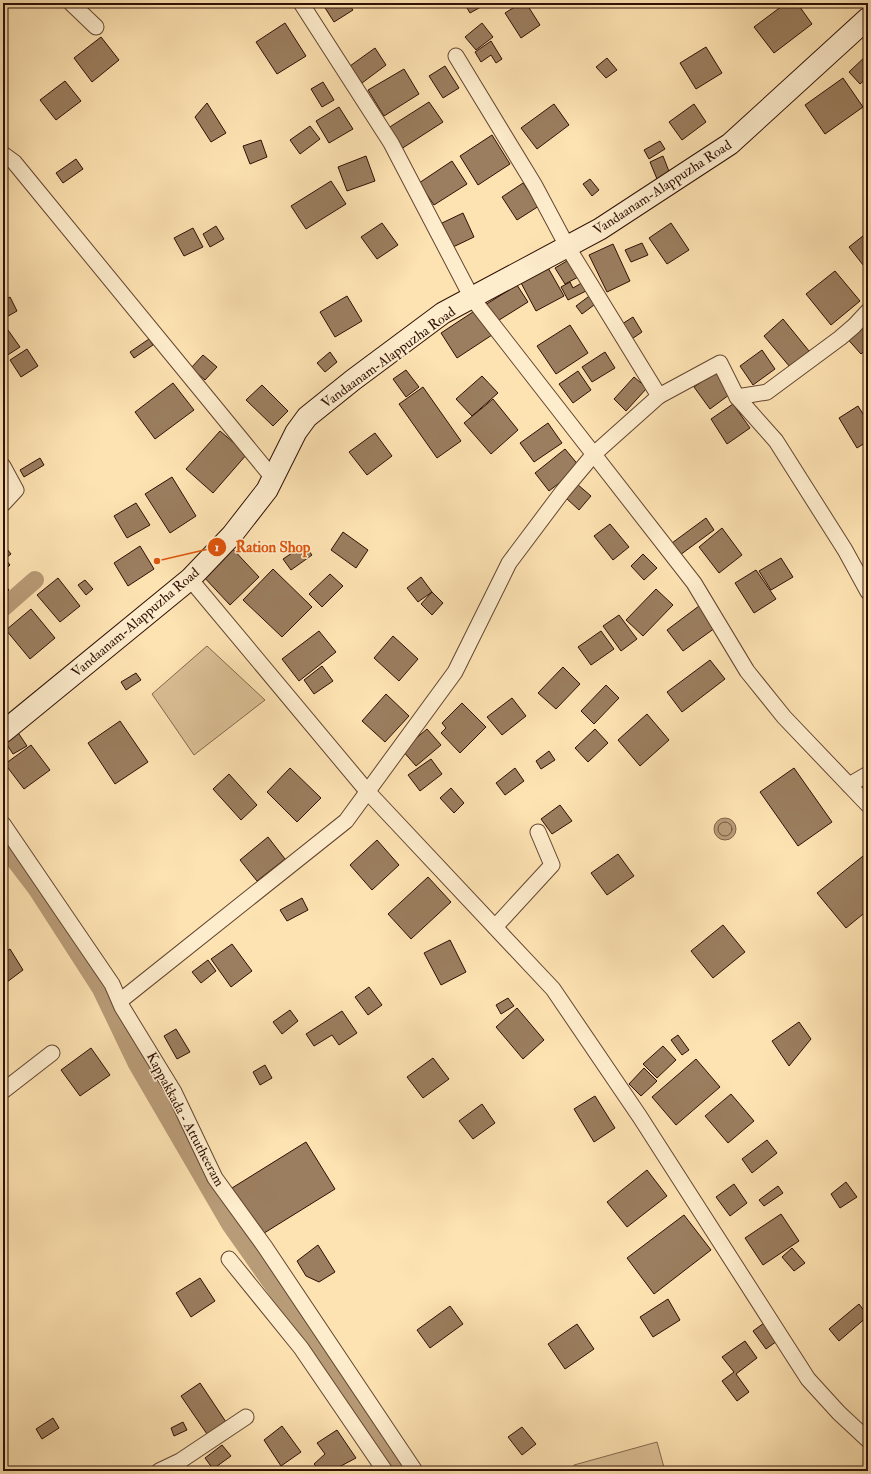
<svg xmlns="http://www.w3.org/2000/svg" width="871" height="1474" font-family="'IM FELL Double Pica',serif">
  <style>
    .green { fill: #dbbf95; stroke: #85684d }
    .water { fill: #b89b77; stroke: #816349 }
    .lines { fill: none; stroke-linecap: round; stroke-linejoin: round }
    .shore { stroke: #74563e; stroke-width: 1 }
    .canal { stroke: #b89b77; stroke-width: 18 }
    .building { fill: #9b7e5f; stroke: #2f1005 }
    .minor-casing { stroke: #634530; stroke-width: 17 }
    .secondary-casing { stroke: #2f1005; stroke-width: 23 }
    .minor { stroke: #feedcd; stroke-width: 15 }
    .secondary { stroke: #feedcd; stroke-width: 21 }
    .labels { text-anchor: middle; stroke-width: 3; stroke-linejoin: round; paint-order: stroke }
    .street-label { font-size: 14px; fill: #2f1005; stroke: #feedcd }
    .leader { fill: none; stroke: #df550c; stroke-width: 1.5 }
    .callout-dot { fill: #df550c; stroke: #feedcd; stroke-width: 1.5 }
    .mark-label { font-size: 12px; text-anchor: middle; font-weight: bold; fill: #fff }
    .callout-label { font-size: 15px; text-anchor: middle; font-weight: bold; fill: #df550c; stroke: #feedcd; stroke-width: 3; stroke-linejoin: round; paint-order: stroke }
  </style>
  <rect width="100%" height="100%" fill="#fee3b2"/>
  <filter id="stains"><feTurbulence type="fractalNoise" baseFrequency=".005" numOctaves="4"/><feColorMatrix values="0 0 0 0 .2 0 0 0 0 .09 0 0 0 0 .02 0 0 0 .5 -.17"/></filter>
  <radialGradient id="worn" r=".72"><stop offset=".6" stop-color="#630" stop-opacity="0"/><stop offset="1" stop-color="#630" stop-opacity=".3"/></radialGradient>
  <g class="green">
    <polygon points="207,646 265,700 194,755 152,694"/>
    <polygon points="657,1442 665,1471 574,1471 574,1465"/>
  </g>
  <circle class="water" cx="725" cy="829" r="11"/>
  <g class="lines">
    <circle class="shore" cx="725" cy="829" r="7"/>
    <g class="canal">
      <polyline points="3,608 35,580"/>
      <polyline points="3,845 36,888 101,989 137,1064 230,1224 404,1471"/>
    </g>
  </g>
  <g class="building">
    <polygon points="322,3 348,3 353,10 334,22"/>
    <polygon points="464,3 488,3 470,13"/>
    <polygon points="521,3 526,3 540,25 521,38 505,13"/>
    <polygon points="786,3 797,3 812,24 774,53 754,27"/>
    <polygon points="285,23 306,56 277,74 256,42"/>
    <polygon points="482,23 493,37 476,50 465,37"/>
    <polygon points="101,37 119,60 92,82 74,58"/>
    <polygon points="491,41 502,59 496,63 491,55 481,62 475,52"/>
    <polygon points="706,47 722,73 696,89 680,63"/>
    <polygon points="375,48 386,65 362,83 350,66"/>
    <polygon points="868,54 868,77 860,84 849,72"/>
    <polygon points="607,58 617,70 606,78 596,67"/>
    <polygon points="445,66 459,88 443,98 429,76"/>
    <polygon points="404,69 419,94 384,116 368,90"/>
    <polygon points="843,78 863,107 825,134 805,105"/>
    <polygon points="65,81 81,101 56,120 40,100"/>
    <polygon points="323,82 334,100 322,107 311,89"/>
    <polygon points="429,102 443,122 398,151 385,130"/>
    <polygon points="207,103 226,133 211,142 195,117"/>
    <polygon points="554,104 569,125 537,149 521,128"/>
    <polygon points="694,104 706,122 682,140 669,122"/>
    <polygon points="339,107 353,129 329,143 316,121"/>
    <polygon points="310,126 320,139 300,154 290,140"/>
    <polygon points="492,135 510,164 478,185 460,156"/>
    <polygon points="261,140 267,157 250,164 243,146"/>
    <polygon points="660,141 665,149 649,159 644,150"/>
    <polygon points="366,156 375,181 347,191 338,167"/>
    <polygon points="663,156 670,174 657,179 650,162"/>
    <polygon points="76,159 83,169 63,183 56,173"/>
    <polygon points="452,161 467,184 434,205 419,183"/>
    <polygon points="590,179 599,190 592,196 583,184"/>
    <polygon points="331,181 346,204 306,229 291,206"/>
    <polygon points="523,183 539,206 517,220 502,197"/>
    <polygon points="463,213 474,237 453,247 442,223"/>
    <polygon points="382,223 398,245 377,259 361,237"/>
    <polygon points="671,223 689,250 667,264 649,238"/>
    <polygon points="216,226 224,239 210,247 203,234"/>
    <polygon points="193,228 203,247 184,256 174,238"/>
    <polygon points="868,232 868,269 867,270 849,247"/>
    <polygon points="642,243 648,255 631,262 625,250"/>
    <polygon points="613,244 630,281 607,292 589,255"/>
    <polygon points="572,258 582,275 565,284 555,268"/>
    <polygon points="547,266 564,296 536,311 520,281"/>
    <polygon points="835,271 860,301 831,325 806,294"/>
    <polygon points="585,281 590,289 568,300 561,287 570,282 573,288"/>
    <polygon points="517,285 528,302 496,322 485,305"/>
    <polygon points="592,294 598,302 582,314 576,306"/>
    <polygon points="347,296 362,321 335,337 320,312"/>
    <polygon points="10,297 17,311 3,319 3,301"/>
    <polygon points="476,310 492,335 457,358 441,333"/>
    <polygon points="633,317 642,332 629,341 619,326"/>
    <polygon points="868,318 868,348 861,354 844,335"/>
    <polygon points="783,319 809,351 790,367 764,336"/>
    <polygon points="3,323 20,347 3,358"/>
    <polygon points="570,325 588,353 556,374 537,346"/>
    <polygon points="149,339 153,345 134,358 130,352"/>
    <polygon points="27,349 38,366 21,377 10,360"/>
    <polygon points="762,350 775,369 753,385 740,366"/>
    <polygon points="330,352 337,362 325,372 317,363"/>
    <polygon points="605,352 615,368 592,382 582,367"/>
    <polygon points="203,355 217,367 205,380 191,368"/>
    <polygon points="406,370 419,387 406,397 393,379"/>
    <polygon points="578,371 591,390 573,403 559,384"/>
    <polygon points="717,371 733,392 710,409 694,387"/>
    <polygon points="482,376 498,393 472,416 456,399"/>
    <polygon points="634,377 647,388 626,411 614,399"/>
    <polygon points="173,383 194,410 155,439 135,412"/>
    <polygon points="262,385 288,411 273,426 246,400"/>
    <polygon points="423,387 461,441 437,458 399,404"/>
    <polygon points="493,399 518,430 491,454 464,423"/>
    <polygon points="733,404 750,428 727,444 711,419"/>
    <polygon points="858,406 868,422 868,441 857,448 839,418"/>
    <polygon points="548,423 562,443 534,462 520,443"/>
    <polygon points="220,431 247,454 213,493 186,469"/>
    <polygon points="375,433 392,456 367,475 349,452"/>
    <polygon points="565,449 580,467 549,491 535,473"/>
    <polygon points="40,458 44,465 24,477 20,470"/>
    <polygon points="172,477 196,516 170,533 145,494"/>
    <polygon points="577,484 591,496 579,510 566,498"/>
    <polygon points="136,503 150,525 127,538 114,516"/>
    <polygon points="706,518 714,530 680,555 672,543"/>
    <polygon points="610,524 629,547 613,560 594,536"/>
    <polygon points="722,528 742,555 719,573 699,547"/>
    <polygon points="343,532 368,550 356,568 331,550"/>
    <polygon points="3,544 11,554 3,560"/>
    <polygon points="304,545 312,555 291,570 283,559"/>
    <polygon points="140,546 154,569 128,586 114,563"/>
    <polygon points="231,547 259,577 230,605 202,575"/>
    <polygon points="643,554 657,568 644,580 631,566"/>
    <polygon points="781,558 793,577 771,590 759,571"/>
    <polygon points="6,560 10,565 3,571 3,562"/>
    <polygon points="273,569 312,607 282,637 243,600"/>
    <polygon points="756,570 776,599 754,613 735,583"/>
    <polygon points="330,574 343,586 322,607 309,594"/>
    <polygon points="421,577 432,592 418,602 407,588"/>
    <polygon points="58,578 80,606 60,622 37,595"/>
    <polygon points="85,580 93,589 86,595 78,585"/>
    <polygon points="3,583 9,590 3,595"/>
    <polygon points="656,589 673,605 643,636 626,620"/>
    <polygon points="432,592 443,603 432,615 421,604"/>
    <polygon points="699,606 715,628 683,651 667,630"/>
    <polygon points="31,609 55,638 30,659 6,630"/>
    <polygon points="619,615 637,639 621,651 603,626"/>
    <polygon points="319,631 336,652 299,681 282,659"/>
    <polygon points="601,631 614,649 591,665 578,647"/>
    <polygon points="393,636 418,659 399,681 374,658"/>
    <polygon points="710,660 725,679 682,712 667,692"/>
    <polygon points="322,666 333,681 314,694 304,680"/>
    <polygon points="563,667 580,684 556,709 538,693"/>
    <polygon points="136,673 141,680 126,690 121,682"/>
    <polygon points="606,685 619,698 594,724 581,711"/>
    <polygon points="386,694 409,716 385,742 362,721"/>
    <polygon points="512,698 526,716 502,735 487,717"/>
    <polygon points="462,703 486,727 460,753 441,733 446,728 442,723"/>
    <polygon points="647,714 669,740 640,766 618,740"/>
    <polygon points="120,721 148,762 115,784 88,743"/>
    <polygon points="427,729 441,745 416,766 402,750"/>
    <polygon points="595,729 608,743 588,762 575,748"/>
    <polygon points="17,731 27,746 13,754 4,740"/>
    <polygon points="31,745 50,770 24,789 5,764"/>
    <polygon points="549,751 555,760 541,769 536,761"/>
    <polygon points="431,759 442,774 420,791 408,775"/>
    <polygon points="290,768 321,798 297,822 267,792"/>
    <polygon points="515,768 524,781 505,795 496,783"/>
    <polygon points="794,768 832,822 798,846 760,792"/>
    <polygon points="229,774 257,805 241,820 213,789"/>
    <polygon points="451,788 464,803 454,813 440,798"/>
    <polygon points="560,805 572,821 552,834 541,819"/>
    <polygon points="268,837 285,859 257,881 240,860"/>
    <polygon points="377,840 399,865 372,890 350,865"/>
    <polygon points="868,852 868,910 846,928 817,893"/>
    <polygon points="618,854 634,876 607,895 591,873"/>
    <polygon points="428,877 451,902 411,939 388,914"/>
    <polygon points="302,898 308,910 287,921 280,910"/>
    <polygon points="723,925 745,952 713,978 691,951"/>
    <polygon points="450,940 466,972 441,985 424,953"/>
    <polygon points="232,944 252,971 231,987 211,959"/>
    <polygon points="10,949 23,970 3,985 3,953"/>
    <polygon points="208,960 216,971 201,983 192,972"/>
    <polygon points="369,987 382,1005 368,1015 355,997"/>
    <polygon points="508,998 514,1006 501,1014 496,1005"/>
    <polygon points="517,1008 544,1040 523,1059 496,1027"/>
    <polygon points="290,1010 298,1021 282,1034 273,1022"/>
    <polygon points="342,1011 357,1033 339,1045 332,1035 314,1046 306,1034"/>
    <polygon points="799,1022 811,1039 789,1066 772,1041"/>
    <polygon points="176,1029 190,1052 177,1059 164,1036"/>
    <polygon points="678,1035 689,1050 682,1055 671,1040"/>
    <polygon points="663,1046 676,1060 657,1078 643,1064"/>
    <polygon points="91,1048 110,1075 80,1096 61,1070"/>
    <polygon points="433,1058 449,1079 423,1098 407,1077"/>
    <polygon points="696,1059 720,1087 676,1125 652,1097"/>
    <polygon points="265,1065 272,1078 260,1085 253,1072"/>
    <polygon points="644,1068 657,1081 641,1096 629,1084"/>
    <polygon points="731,1094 754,1121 728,1143 705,1116"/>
    <polygon points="595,1096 615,1128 594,1142 574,1109"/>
    <polygon points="482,1104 495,1123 473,1139 459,1121"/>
    <polygon points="767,1140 777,1153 752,1173 742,1159"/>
    <polygon points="306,1142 335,1189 261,1235 232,1188"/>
    <polygon points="647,1170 667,1196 627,1227 607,1202"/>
    <polygon points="846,1182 857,1197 840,1208 831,1194"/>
    <polygon points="734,1184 747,1203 730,1216 716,1197"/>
    <polygon points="778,1186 783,1193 764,1206 759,1200"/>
    <polygon points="781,1214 799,1241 763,1265 745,1238"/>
    <polygon points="684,1215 711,1250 654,1294 627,1258"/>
    <polygon points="318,1245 335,1272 319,1282 306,1276 297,1261"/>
    <polygon points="792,1248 805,1263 794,1271 782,1257"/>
    <polygon points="200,1278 215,1301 191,1317 176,1293"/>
    <polygon points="668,1299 680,1320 653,1337 640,1317"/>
    <polygon points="859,1304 868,1316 839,1341 829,1329"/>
    <polygon points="450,1306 463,1324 430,1348 417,1330"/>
    <polygon points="764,1323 777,1341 766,1349 753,1331"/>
    <polygon points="577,1324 594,1349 565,1369 548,1344"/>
    <polygon points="745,1341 757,1358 736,1374 749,1392 737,1401 722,1381 734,1372 722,1357"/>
    <polygon points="200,1383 226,1422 207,1434 181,1396"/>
    <polygon points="53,1418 59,1428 42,1439 36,1429"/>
    <polygon points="183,1422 187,1430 174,1436 171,1428"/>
    <polygon points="282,1426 301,1452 281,1466 264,1440"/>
    <polygon points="522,1427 536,1444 522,1455 508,1437"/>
    <polygon points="337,1430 356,1458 339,1467 342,1471 320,1471 314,1464 325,1454 317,1443"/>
    <polygon points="222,1445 231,1456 213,1469 205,1458"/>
  </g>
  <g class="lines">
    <defs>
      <g id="minor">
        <polyline points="71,3 96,27"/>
        <polyline points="301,3 391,143 472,298 694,583 747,671 784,717 868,805"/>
        <polyline points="456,56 535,186 567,246 659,396 720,363 737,397 767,392 840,338 854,326 868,311"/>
        <polyline points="3,154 14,162 23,173 273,478"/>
        <polyline points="737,397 776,441 845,550 868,592"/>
        <polyline points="3,466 16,490 3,504"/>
        <polyline points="190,579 367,791 553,989 640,1117 808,1379 839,1413 868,1440"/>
        <polyline points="849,785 868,774"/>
        <polyline points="3,824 112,984 122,1007 174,1092 215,1178 265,1247 415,1471"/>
        <polyline points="495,927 552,865 538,832"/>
        <polyline points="120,1001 346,821 455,672 509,563 563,491 594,454 659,396"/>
        <polyline points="3,1091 52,1053"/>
        <polyline points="229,1259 301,1348 385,1471"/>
        <polyline points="159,1471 180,1461 246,1417"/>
      </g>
      <polyline id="secondary" points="3,732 190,579 232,535 267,490 296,432 307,417 353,380 443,313 600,229 730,144 868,18"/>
    </defs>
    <use href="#minor" class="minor-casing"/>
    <use href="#secondary" class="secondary-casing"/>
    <use href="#minor" class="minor"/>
    <use href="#secondary" class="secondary"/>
  </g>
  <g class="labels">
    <g class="street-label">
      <text transform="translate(662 187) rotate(-33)" y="5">Vandaanam-Alappuzha Road</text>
      <text transform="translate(388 357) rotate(-36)" y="5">Vandaanam-Alappuzha Road</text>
      <text transform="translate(135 622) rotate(-40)" y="5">Vandaanam-Alappuzha Road</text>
      <text transform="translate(186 1119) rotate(62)" y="5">Kappakkada - Attutheeram</text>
    </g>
  </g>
  <path class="leader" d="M157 561L217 547"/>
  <g class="callout-dot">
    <circle cx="157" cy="561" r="4"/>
    <circle cx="217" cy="547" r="10"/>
  </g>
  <g class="mark-label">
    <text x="217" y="551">1</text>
  </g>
  <g class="callout-label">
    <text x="273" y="552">Ration Shop</text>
  </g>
  <rect width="871" height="1474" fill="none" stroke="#fee3b2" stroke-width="16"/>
  <rect x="4" y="4" width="863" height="1466" fill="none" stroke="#2f1005" stroke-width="2"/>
  <rect x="8" y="8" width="855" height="1458" fill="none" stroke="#2f1005"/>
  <rect width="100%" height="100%" filter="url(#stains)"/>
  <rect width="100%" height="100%" fill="url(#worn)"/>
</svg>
